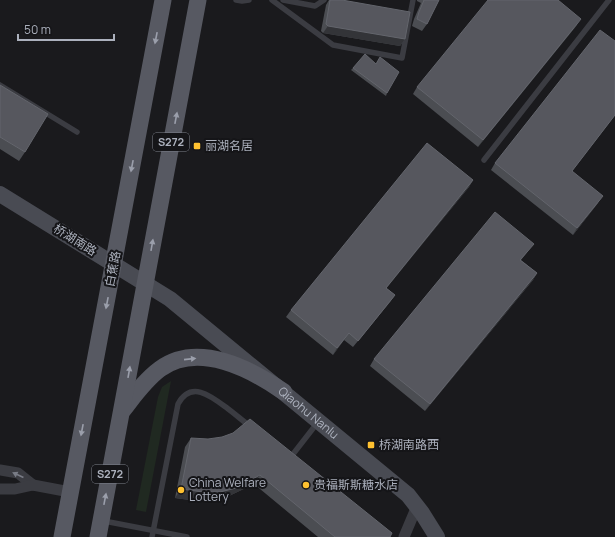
<svg xmlns="http://www.w3.org/2000/svg" width="615" height="537" font-family="Manrope,'Noto Sans SC',sans-serif">
  <style>
    .green { fill: #202921 }
    .lines { fill: none; stroke-linecap: round; stroke-linejoin: round }
    .lane { stroke: #3b3c42; stroke-width: 5.5 }
    .street { stroke: #3b3c42; stroke-width: 11 }
    .secondary { stroke: #494b53; stroke-width: 16 }
    .primary { stroke: #575962; stroke-width: 17 }
    .wall { fill: #4b4d52 }
    .shaded-wall { fill: #333438 }
    .building { fill: #56575e; stroke: #63656c }
    .oneway { fill: #9b9fab }
    .oneway2 { fill: #797c86 }
    .poi-dot { fill: #ffc130; stroke: #151518; stroke-width: 1.5 }
    .labels { text-anchor: middle; stroke-width: 4; stroke-linejoin: round; paint-order: stroke }
    .shield { fill: #151518; stroke: #7f828c; stroke-width: 1 }
    .shield-label { font-size: 11px; font-weight: bold; fill: #acb1bd }
    .poi-label { font-size: 12px; fill: #acb1bd; stroke: #151518; text-anchor: start }
    .street-label { font-size: 12px; fill: #acb1bd; stroke: #151518 }
  </style>
  <rect width="100%" height="100%" fill="#1a1a1d"/>
  <polygon class="green" points="171,381 146,512 136,510 158,397 162,387"/>
  <g class="lines">
    <g class="lane">
      <polyline points="236,0 242,1 249,0"/>
      <polyline points="272,0 333,45 402,58 413,0"/>
      <polyline points="283,0 315,6 324,0"/>
      <polyline points="0,85 77,132"/>
      <polyline points="484,160 609,0"/>
      <polyline points="290,458 318,422"/>
      <polyline points="104,521 187,537"/>
      <path d="M152,537L178,404C191,380 211,396 227,408C235,414 243,421 251,427"/>
    </g>
    <g class="street">
      <polyline points="0,470 18,473 33,485"/>
      <polyline points="0,489 15,489 33,485 70,492"/>
      <polyline points="404,537 417,506"/>
    </g>
    <path class="secondary" id="s1" d="M0,194L170,299L408,495L422,513L437,537"/>
    <g class="primary">
      <path d="M123,410C134,396 145,380 160,369C198,341 251,369 284,392"/>
      <polyline points="62,537 163,0"/>
      <polyline points="98,537 198,0"/>
    </g>
  </g>
  <g class="wall">
    <polygon points="329,0 342,0 405,39 400,46 323,33 321,31 326,5"/>
    <polygon points="417,0 439,0 427,24 422,31 412,26 414,19 421,3 417,1"/>
    <polygon points="577,25 478,147 413,94 417,87"/>
    <polygon points="615,41 615,115 572,171 598,203 573,235 491,170 495,163"/>
    <polygon points="376,64 387,93 386,96 351,70 353,68"/>
    <polygon points="0,85 25,152 19,161 0,149"/>
    <polygon points="473,180 469,187 386,288 395,295 390,302 353,347 344,340 333,355 286,317 291,310"/>
    <polygon points="529,250 521,260 537,273 533,280 425,411 370,366 374,359"/>
    <polygon points="191,438 390,537 318,537 254,484 229,496 214,500 197,501 175,498 185,447"/>
  </g>
  <g class="shaded-wall">
    <polygon points="581,19 577,25 478,147 483,140"/>
    <polygon points="328,26 405,39 400,46 323,33"/>
    <polygon points="473,180 469,187 381,295 386,288"/>
    <polygon points="603,196 598,203 573,235 577,228"/>
    <polygon points="537,273 533,280 425,411 430,404"/>
    <polygon points="395,295 390,302 353,347 358,341"/>
    <polygon points="349,333 344,340 333,355 337,348"/>
    <polygon points="260,475 254,484 229,496 214,500 197,501 175,498 181,489"/>
  </g>
  <g class="building">
    <polygon points="330,0 342,0 410,12 405,39 328,26 326,24"/>
    <polygon points="424,0 439,0 427,24 417,19 419,12"/>
    <polygon points="488,0 558,0 581,19 483,140 417,87"/>
    <polygon points="600,30 615,41 615,115 572,171 603,196 577,228 495,163"/>
    <polygon points="365,54 376,64 380,57 399,72 387,93 353,68"/>
    <polygon points="0,85 48,114 25,152 0,137"/>
    <polygon points="427,143 473,180 386,288 395,295 358,341 349,333 337,348 291,310"/>
    <polygon points="495,212 534,244 520,260 537,273 430,404 374,359"/>
    <polygon points="250,419 392,533 390,537 335,537 260,475 236,488 220,492 203,492 181,489 191,438 208,439 222,437 233,433"/>
  </g>
  <defs><path id="oneway-solid" d="M-6-.8H1V-3.2L6.5 0L1 3.2V.8H-6Z"/></defs>
  <g class="oneway">
    <use href="#oneway-solid" transform="translate(156 38) rotate(101)"/>
    <use href="#oneway-solid" transform="translate(176 118) rotate(-79)"/>
    <use href="#oneway-solid" transform="translate(132 166) rotate(101)"/>
    <use href="#oneway-solid" transform="translate(152 245) rotate(-80)"/>
    <use href="#oneway-solid" transform="translate(107 303) rotate(101)"/>
    <use href="#oneway-solid" transform="translate(190 359) rotate(-6)"/>
    <use href="#oneway-solid" transform="translate(129 372) rotate(-80)"/>
    <use href="#oneway-solid" transform="translate(82 430) rotate(101)"/>
    <use href="#oneway-solid" transform="translate(105 499) rotate(-79)"/>
  </g>
  <use class="oneway2" href="#oneway-solid" transform="translate(18 475) rotate(-155)"/>
  <g class="poi-dot">
    <rect x="193" y="142" width="8" height="8" rx="2"/>
    <rect x="367" y="441" width="8" height="8" rx="2"/>
    <circle cx="306" cy="485" r="4"/>
    <circle cx="181" cy="490" r="4"/>
  </g>
  <g class="labels">
    <g class="shield">
      <rect x="153" y="133" width="36" height="18" rx="3"/>
      <rect x="92" y="465" width="36" height="18" rx="3"/>
    </g>
    <g class="shield-label">
      <text x="171" y="146">S272</text>
      <text x="110" y="478">S272</text>
    </g>
    <g class="poi-label">
      <text x="205" y="150">丽湖名居</text>
      <text x="379" y="449">桥湖南路西</text>
      <text x="189" y="487">China Welfare<tspan x="189" dy="14">Lottery</tspan></text>
      <text x="314" y="489">贵福斯斯糖水店</text>
    </g>
    <g class="street-label">
      <text transform="translate(75 240) rotate(32)" y="4">桥湖南路</text>
      <text transform="translate(113 269) rotate(-79)" y="4">白蕉路</text>
      <text dy="4" stroke="none"><textPath href="#s1" startOffset="379">Qiaohu Nanlu</textPath></text>
    </g>
  </g>
  <path d="M18 34v6h96v-6" fill="none" stroke="#acb1bd" stroke-width="2"/>
  <text x="24" y="34" font-size="12" fill="#acb1bd" stroke="#151518" stroke-width="3" paint-order="stroke">50 m</text>
</svg>
